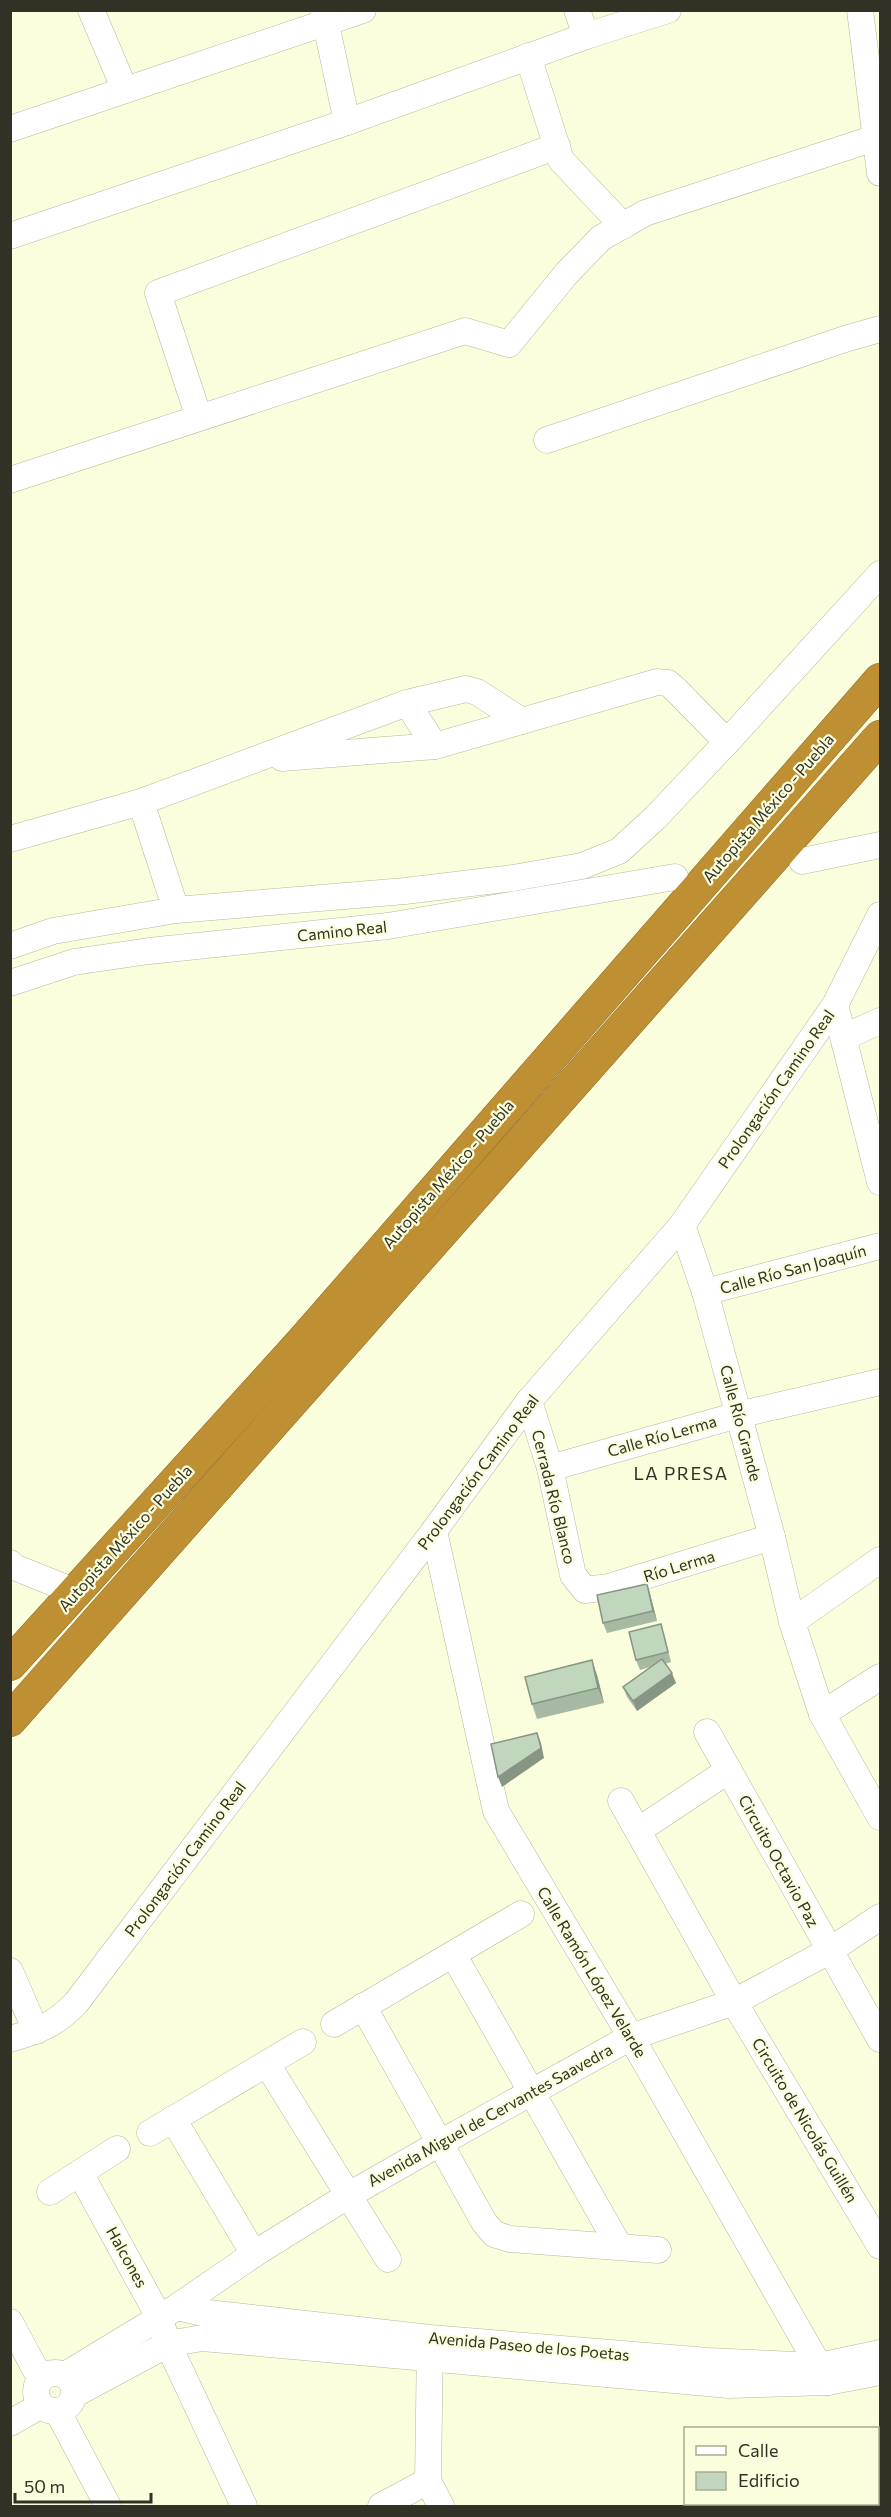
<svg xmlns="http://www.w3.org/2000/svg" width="891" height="2517" font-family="Commissioner,sans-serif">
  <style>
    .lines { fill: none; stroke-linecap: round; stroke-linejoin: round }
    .minor-casing { stroke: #b6b899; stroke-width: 27 }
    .highway-casing { stroke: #8d6e2e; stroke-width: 34 }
    .minor { stroke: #fff; stroke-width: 26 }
    .highway { stroke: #bf8f33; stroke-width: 33 }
    .wall { fill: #a6b9a3 }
    .shaded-wall { fill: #879684 }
    .building { fill: #c1d7bd; stroke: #879684; stroke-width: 1.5 }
    .labels { text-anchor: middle; stroke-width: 4.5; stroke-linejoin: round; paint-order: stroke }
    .street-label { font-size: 16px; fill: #313125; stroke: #fbfedd }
    .neighbourhood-label { font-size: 18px; letter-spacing: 1.5px; fill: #313125; stroke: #fbfedd }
  </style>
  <rect width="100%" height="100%" fill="#fbfedd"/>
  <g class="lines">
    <defs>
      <g id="minor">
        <polyline points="91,10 125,90"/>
        <polyline points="323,10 347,122"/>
        <polyline points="577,10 586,36"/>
        <polyline points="860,10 880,173"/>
        <polyline points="528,56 561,160 623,226"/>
        <polyline points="10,129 363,10"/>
        <polyline points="10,236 347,122 586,36 668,10"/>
        <polyline points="199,418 158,293 557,146"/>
        <polyline points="547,440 845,339 880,329"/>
        <polyline points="10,480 465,331 509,344 567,273 601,238 645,213 875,138"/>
        <polyline points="407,703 435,746"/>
        <polyline points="282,758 435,746 657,682 668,683 675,689 727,742"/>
        <polyline points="141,802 176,910"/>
        <polyline points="10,839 141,802 407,703 466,689 477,692 522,721"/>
        <polyline points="802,861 880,845"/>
        <polyline points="10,946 53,931 176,910 405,891 513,878 582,866 619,851 655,818 727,742 880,574"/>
        <polyline points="10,983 74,962 149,951 388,926 675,877"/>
        <polyline points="835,1005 880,1182"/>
        <polyline points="844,1037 880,1021"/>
        <polyline points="682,1225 705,1292 772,1537 792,1622 822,1714 880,1817"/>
        <polyline points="705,1292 880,1246"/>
        <polyline points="529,1401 550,1468 573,1575 585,1590 609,1587 772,1537"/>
        <polyline points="550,1468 738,1415 880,1382"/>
        <polyline points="434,1531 496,1811 631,2037 828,2382"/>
        <polyline points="10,1563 14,1567 76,1592"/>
        <polyline points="792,1622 880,1560"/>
        <polyline points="822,1714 880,1677"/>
        <polyline points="707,1732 880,2039"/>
        <polyline points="621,1801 734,2002 880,2246"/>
        <polyline points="639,1830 729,1770"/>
        <polyline points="453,1954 619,2246"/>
        <polyline points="10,1971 36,2031"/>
        <polyline points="363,2006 484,2222 494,2234 510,2239 658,2250"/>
        <polyline points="334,2024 521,1914"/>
        <path d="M10,2039C38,2031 55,2025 76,2003L434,1531L529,1401L682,1225L835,1005L880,915"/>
        <polyline points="267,2064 388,2259"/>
        <polyline points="173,2119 254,2254"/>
        <polyline points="150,2133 303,2042"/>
        <polyline points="80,2173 159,2317 168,2344 244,2506"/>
        <polyline points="50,2192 117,2149"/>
        <polyline points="177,2307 199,2312 430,2338 708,2361 819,2366 880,2353"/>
        <polyline points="10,2322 40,2378"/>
        <polyline points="430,2342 428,2481 441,2506"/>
        <circle cx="55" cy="2392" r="19"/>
        <polyline points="65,2375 177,2307 254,2254 349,2195 440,2143 631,2037 734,2002 829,1951 880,1917"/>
        <polyline points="75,2394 168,2344 202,2338 729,2385 828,2382 880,2372"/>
        <polyline points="58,2412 108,2506"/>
        <polyline points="10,2423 40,2406"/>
        <polyline points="878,2481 880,2479"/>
        <polyline points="381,2506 428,2481"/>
        <polyline points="833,2506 838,2504"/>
      </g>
      <g id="highway">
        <polyline points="10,1664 303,1341 880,680"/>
        <polyline points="10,1720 880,737"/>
      </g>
    </defs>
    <use href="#minor" class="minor-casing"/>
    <use href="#highway" class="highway-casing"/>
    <use href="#minor" class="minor"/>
    <use href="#highway" class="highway"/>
  </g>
  <g class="wall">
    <polygon points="647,1584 650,1594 657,1621 607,1633 603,1623"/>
    <polygon points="664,1634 671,1662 665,1664 676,1683 637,1711 627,1697 623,1687 650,1667 640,1670 636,1660"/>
    <polygon points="597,1675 604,1703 537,1719 532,1704"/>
  </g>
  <g class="shaded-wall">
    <polygon points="647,1584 650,1594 657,1621 653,1611"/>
    <polygon points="592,1660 597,1675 604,1703 598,1688"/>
    <polygon points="672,1673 676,1683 637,1711 633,1701"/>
    <polygon points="537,1733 541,1743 544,1758 502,1787 498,1777"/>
  </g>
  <g class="building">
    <polygon points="647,1584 653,1611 603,1623 597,1595"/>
    <polygon points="661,1624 668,1652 636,1660 629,1632"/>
    <polygon points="662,1659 672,1673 633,1701 623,1687"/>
    <polygon points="592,1660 598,1688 532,1704 525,1677"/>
    <polygon points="537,1733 541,1748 498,1777 491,1744"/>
  </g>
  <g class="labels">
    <g class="street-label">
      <text transform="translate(768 808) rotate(-49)" y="6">Autopista México - Puebla</text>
      <text transform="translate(342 931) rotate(-6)" y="6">Camino Real</text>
      <text transform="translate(776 1089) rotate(-55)" y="6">Prolongación Camino Real</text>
      <text transform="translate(448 1174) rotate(-49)" y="6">Autopista México - Puebla</text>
      <text transform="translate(793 1269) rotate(-15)" y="6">Calle Río San Joaquín</text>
      <text transform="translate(741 1423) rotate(75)" y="6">Calle Río Grande</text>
      <text transform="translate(662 1436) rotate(-16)" y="6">Calle Río Lerma</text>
      <text transform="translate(478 1472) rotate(-53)" y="6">Prolongación Camino Real</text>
      <text transform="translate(554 1497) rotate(76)" y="6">Cerrada Río Blanco</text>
      <text transform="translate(125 1538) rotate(-48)" y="6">Autopista México - Puebla</text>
      <text transform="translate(679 1566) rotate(-17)" y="6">Río Lerma</text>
      <text transform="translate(185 1859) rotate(-53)" y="6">Prolongación Camino Real</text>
      <text transform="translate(779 1861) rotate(61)" y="6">Circuito Octavio Paz</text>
      <text transform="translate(592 1972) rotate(59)" y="6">Calle Ramón López Velarde</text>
      <text transform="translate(490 2115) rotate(-29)" y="6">Avenida Miguel de Cervantes Saavedra</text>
      <text transform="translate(805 2120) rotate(59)" y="6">Circuito de Nicolás Guillén</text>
      <text transform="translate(127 2257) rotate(61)" y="6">Halcones</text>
      <text transform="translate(529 2346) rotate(5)" y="6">Avenida Paseo de los Poetas</text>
    </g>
    <g class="neighbourhood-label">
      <text x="681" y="1480">LA PRESA</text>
    </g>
  </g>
  <rect width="891" height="2517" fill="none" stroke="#313125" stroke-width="24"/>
  <rect x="684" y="2427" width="195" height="78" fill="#fbfedd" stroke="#aaac93" stroke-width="1.5"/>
  <rect x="696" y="2446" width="30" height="9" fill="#ffffff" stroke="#aaac93" stroke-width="1.5"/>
  <text x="738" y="2457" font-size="18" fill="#313125">Calle</text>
  <rect x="696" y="2472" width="30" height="18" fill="#c1d7bd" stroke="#aaac93" stroke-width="1.5"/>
  <text x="738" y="2487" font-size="18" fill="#313125">Edificio</text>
  <path d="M15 2493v9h136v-9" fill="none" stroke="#313125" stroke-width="3"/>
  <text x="24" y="2493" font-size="18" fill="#313125" stroke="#fbfedd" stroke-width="4.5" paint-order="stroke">50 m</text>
</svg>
